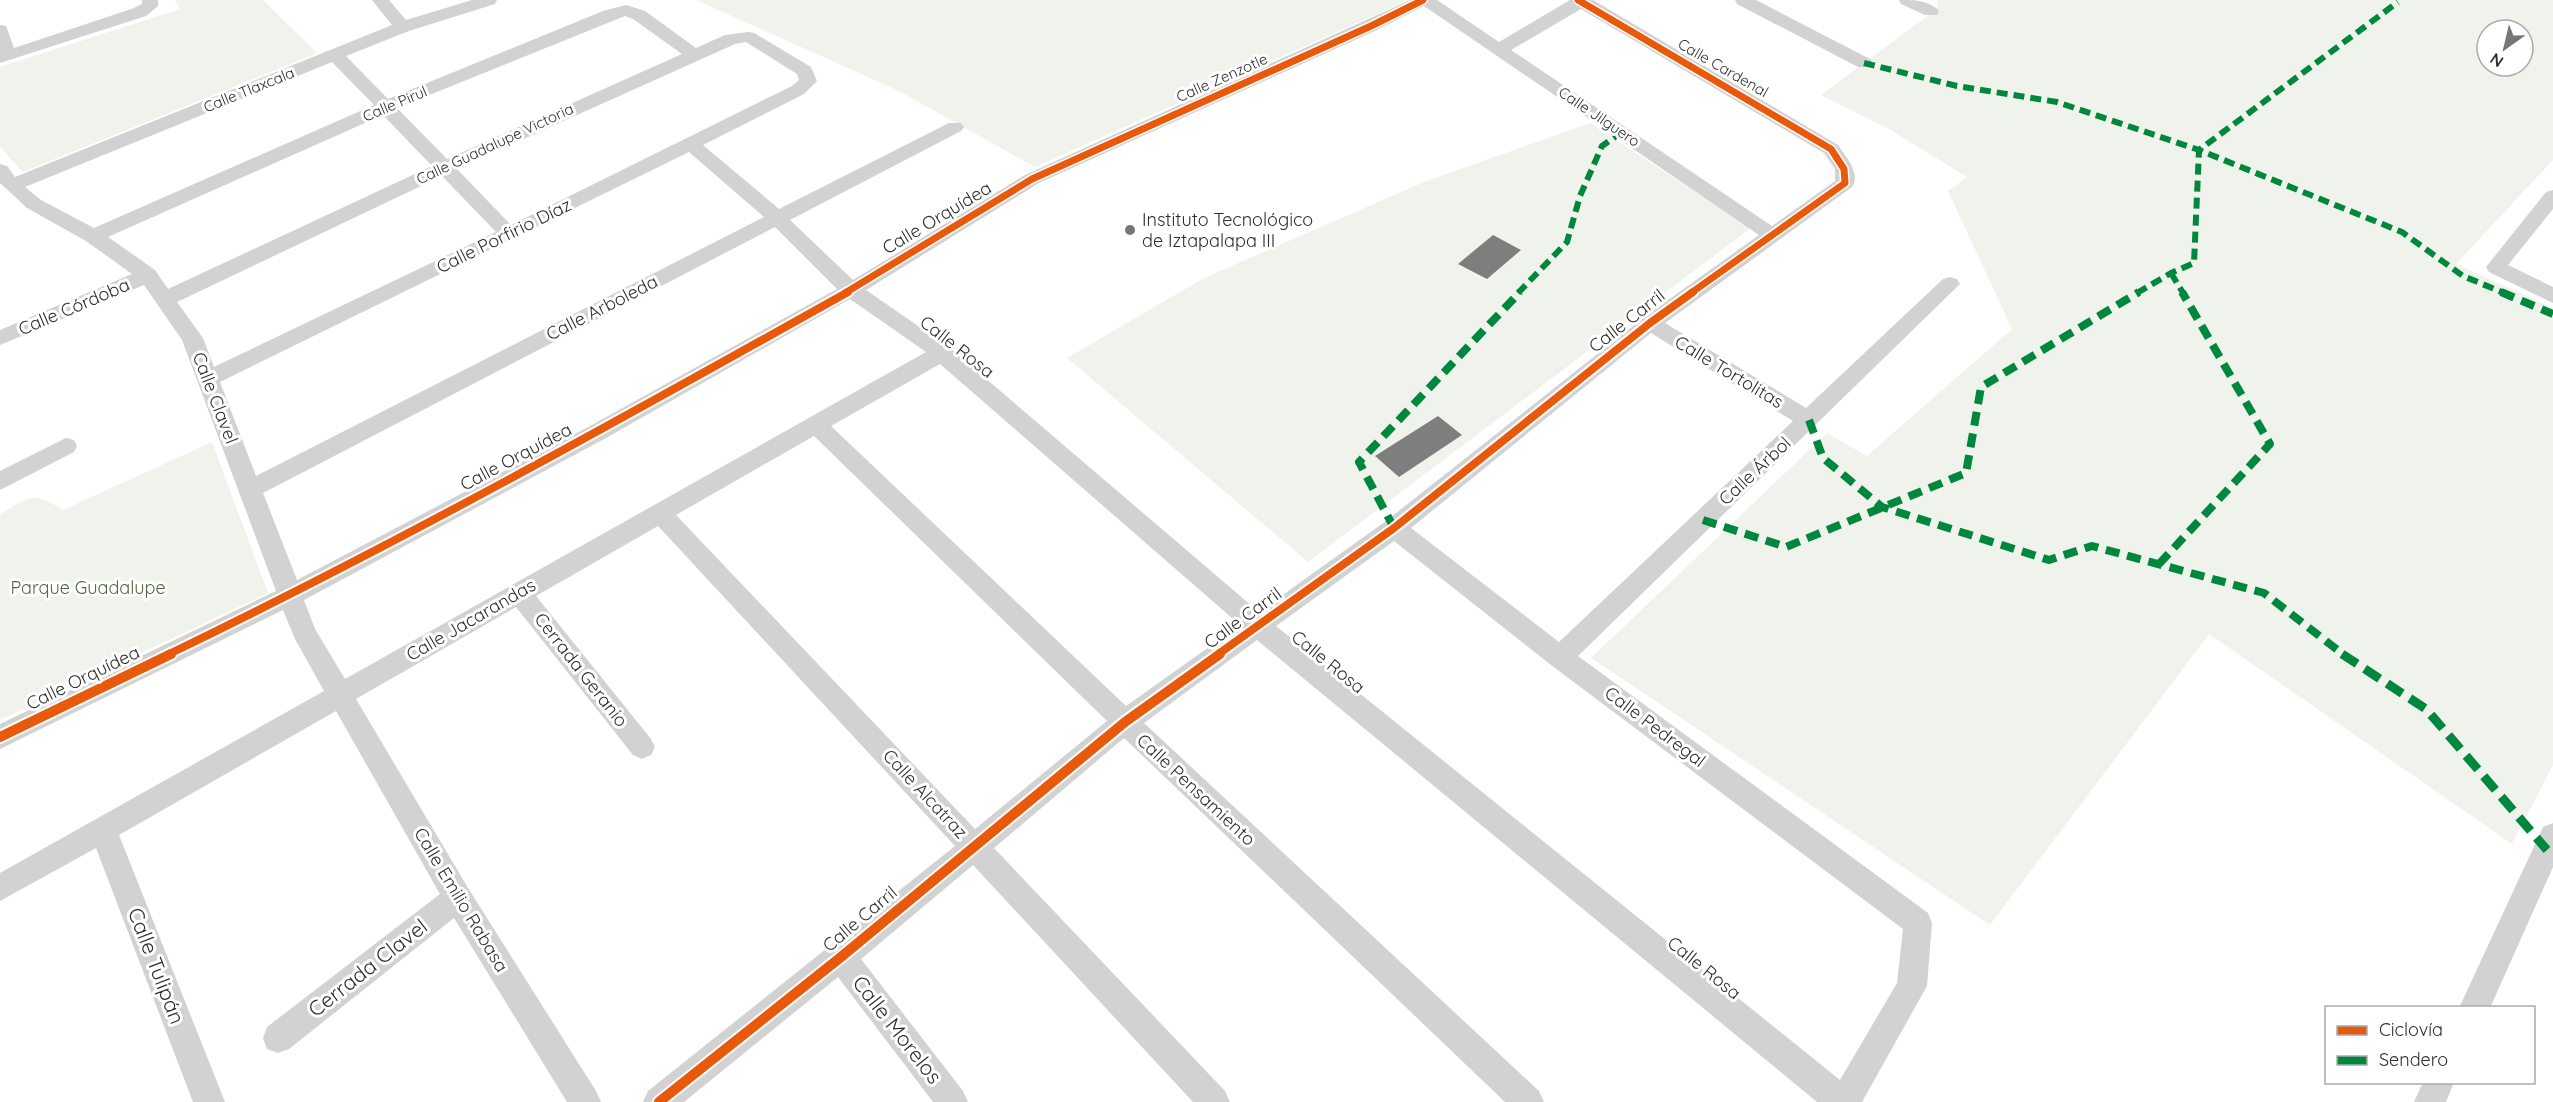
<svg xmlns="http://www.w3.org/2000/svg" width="2553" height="1102" font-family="Quicksand,sans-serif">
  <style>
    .green { fill: #f0f3eb; fill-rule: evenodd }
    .building { fill: #7e7e7e }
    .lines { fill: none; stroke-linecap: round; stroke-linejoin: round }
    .minor { fill: #d2d2d2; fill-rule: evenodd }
    .quiet-far2 { stroke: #00873e; stroke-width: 6; stroke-dasharray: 11 6; stroke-linecap: butt }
    .quiet-far1 { stroke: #00873e; stroke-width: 8; stroke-dasharray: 14 8; stroke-linecap: butt }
    .quiet { stroke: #00873e; stroke-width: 9; stroke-dasharray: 18 9; stroke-linecap: butt }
    .cycleway-far2-casing { stroke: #fff; stroke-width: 10 }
    .cycleway-far1-casing { stroke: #fff; stroke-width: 12 }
    .cycleway-casing { stroke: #fff; stroke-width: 14 }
    .cycleway-far2 { stroke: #e8590c; stroke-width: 7 }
    .cycleway-far1 { stroke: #e8590c; stroke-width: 8 }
    .cycleway { stroke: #e8590c; stroke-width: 10 }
    .poi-dot { fill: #767676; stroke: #fff; stroke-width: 2 }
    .labels { text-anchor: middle; stroke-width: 6; stroke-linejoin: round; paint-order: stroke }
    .far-street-label { font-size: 15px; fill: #2d2d2d; stroke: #fff }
    .street-label { font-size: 18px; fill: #2d2d2d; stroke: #fff }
    .poi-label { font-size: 18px; fill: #2d2d2d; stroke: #fff; text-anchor: start }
    .park-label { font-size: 18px; fill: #52663d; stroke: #fff }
    .near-street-label { font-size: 21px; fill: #2d2d2d; stroke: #fff }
  </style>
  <rect width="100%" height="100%" fill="#fff"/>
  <g class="green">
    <polygon points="175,0 263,0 317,53 23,172 0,147 0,67 180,9"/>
    <polygon points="696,0 1408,0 1035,167 899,91"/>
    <path d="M1938,0H2553V160L2456,264L2553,308V765L2512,844L2209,634L1990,925L1591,658L1827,433L1867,456L2012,329L1948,191L1967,177L1889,129L1821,95L1937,9ZM2487,30H2523V66H2487Z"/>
    <polygon points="1590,123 1751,228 1308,562 1067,358 1204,278 1424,182"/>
    <path d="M212,442L268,593L0,720V515C27,497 34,490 63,510Z"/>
  </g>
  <g class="building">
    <polygon points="1493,235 1521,250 1487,279 1458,264"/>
    <polygon points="1438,416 1462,435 1399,477 1375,456"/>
  </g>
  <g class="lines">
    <g class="minor">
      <polygon points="142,0 158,0 158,6 146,16 0,63 0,25 6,26 14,48 134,8 142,4"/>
      <path d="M372,0H389L406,20L472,0H497L495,4L409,31L346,56L388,99L603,11L626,5L645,11L696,48L725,35L748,32L754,33L811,67L817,81L804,94L703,145L779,209L949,123H961L964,127L961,131L790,220L853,280L1025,175L1410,0H1437L1499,42L1570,0H1593L1838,145C1846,157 1861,173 1852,187L1665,323L1806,408L1943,279L1950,277L1957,279L1960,284L1578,656L1928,913L1932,923L1927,986L1862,1102H1817L1257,640L1144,723L1539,1091L1544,1102H1505L1124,738L994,848L1225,1091L1230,1102H1193L973,865L861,959L963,1091L968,1102H933L838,977L684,1102H643L648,1091L955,846L658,526L536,596L651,739L655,747L651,755L642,759L633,755L516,607L356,699L468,888L596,1091L601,1102H567L454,918L289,1049L278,1053L267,1049L263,1038L267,1027L440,894L336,711L119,835L225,1102H193L96,848L0,901V873L324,691L295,639L283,610L0,749V724L276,591L182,340L144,285L0,345V330L132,274L86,241L27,208L0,183V164L7,166L15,177L392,25ZM1424,6L1759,235L1643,318L1386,521L1259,612L950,348L866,290L1039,183L1377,30ZM1581,9L1824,153L1835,169V181L1772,226L1511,50ZM625,16L633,19L682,54L447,159L397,108ZM746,42L797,74L799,80L792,86L511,225L457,169L735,44ZM332,62L374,105L94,228L41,200L25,187ZM383,115L432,166L168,289L155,270L108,237ZM689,152L764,217L256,476L220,382ZM442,176L496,232L214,367L203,338L177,302ZM775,227L837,289L590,426L297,580L263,493ZM850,299L926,352L345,679L315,629L304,600L606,438ZM1651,333L1793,421L1559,642L1411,528ZM940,364L1240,625L1126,706L831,426ZM814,436L1107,721L975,829L676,515ZM1394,541L1551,665L1903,929L1897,983L1840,1080L1276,626Z"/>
      <polygon points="1735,0 1756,0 1870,59 1873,63 1870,67 1858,67 1737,4"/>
      <path d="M1899,0C1914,0 1929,0 1939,11L1937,15H1925L1901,4Z"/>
      <polygon points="2553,190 2553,209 2508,265 2553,287 2553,303 2489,272 2486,267 2546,192"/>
      <polygon points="66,438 74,440 77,446 74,452 0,490 0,471"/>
      <polygon points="2553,823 2553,867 2490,1008 2459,1008 2543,827"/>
      <polygon points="2423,1082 2454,1082 2446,1102 2414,1102"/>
    </g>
    <g class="quiet-far2">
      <polyline points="1864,63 1957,86 2057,102 2199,150 2402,232 2463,276 2504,293"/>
      <polyline points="2171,273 2183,293"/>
      <polyline points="1518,293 1567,242 1580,196 1602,146 1622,132"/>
      <polyline points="2137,293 2171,273 2194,263 2199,150 2398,2"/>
    </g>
    <g class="quiet-far1">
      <polyline points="2501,292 2553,314"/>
      <polyline points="1809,420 1823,458 1882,507 2049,560 2092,546 2264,593 2344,655"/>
      <polyline points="1703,520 1786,547 1966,473 1981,387 2139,292"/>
      <polyline points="1394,528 1359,462 1520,292"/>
      <polyline points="2159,564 2270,444 2182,292"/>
    </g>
    <polyline class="quiet" points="2342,654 2426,709 2547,850"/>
    <defs>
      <g id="cycleway-far2">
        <polyline points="1578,0 1831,149 1844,169 1845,183 1691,293"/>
        <polyline points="845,293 1032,179 1371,26 1423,0"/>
      </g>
      <g id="cycleway-far1">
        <path d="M167,655C399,543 623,418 848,292"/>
        <polyline points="1217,655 1394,528 1650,323 1693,292"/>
      </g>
      <g id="cycleway">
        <polyline points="0,737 171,654"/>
        <polyline points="659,1102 841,957 1125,722 1220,654"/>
      </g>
    </defs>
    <use href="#cycleway-far2" class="cycleway-far2-casing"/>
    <use href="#cycleway-far1" class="cycleway-far1-casing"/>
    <use href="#cycleway" class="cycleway-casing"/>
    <use href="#cycleway-far2" class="cycleway-far2"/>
    <use href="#cycleway-far1" class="cycleway-far1"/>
    <use href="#cycleway" class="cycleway"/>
  </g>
  <circle class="poi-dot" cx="1130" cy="230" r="6"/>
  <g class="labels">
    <g class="far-street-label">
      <text transform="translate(1723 68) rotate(30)" y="5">Calle Cardenal</text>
      <text transform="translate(1222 78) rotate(-24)" y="5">Calle Zenzotle</text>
      <text transform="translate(249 90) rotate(-22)" y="5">Calle Tlaxcala</text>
      <text transform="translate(395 104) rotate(-23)" y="5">Calle Pirul</text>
      <text transform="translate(1599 117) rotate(34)" y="5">Calle Jilguero</text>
      <text transform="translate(495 144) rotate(-25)" y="5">Calle Guadalupe Victoria</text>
    </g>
    <g class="street-label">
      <text transform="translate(937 218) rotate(-31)" y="6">Calle Orquídea</text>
      <text transform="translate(504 236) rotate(-26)" y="6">Calle Porfirio Díaz</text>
      <text transform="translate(74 307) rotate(-23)" y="6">Calle Córdoba</text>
      <text transform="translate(602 308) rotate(-27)" y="6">Calle Arboleda</text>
      <text transform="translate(1627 321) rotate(-38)" y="6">Calle Carril</text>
      <text transform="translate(957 347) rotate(38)" y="6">Calle Rosa</text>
      <text transform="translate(1729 372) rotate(31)" y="6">Calle Tortolitas</text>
      <text transform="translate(215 398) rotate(69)" y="6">Calle Clavel</text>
      <text transform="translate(516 457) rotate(-28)" y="6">Calle Orquídea</text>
      <text transform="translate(1755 471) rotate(-43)" y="6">Calle Árbol</text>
      <text transform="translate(1243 618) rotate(-36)" y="6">Calle Carril</text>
      <text transform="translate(471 620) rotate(-30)" y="6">Calle Jacarandas</text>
      <text transform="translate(1328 662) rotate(39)" y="6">Calle Rosa</text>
      <text transform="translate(581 670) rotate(52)" y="6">Cerrada Geranio</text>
      <text transform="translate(83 678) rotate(-26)" y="6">Calle Orquídea</text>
      <text transform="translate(1655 727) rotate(37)" y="6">Calle Pedregal</text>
      <text transform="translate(1196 790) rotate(43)" y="6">Calle Pensamiento</text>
      <text transform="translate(925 794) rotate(47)" y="6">Calle Alcatraz</text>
      <text transform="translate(461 900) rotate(59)" y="6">Calle Emilio Rabasa</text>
      <text transform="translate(860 919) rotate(-40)" y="6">Calle Carril</text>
      <text transform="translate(1704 968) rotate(39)" y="6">Calle Rosa</text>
    </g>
    <g class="poi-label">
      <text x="1142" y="226">Instituto Tecnológico<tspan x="1142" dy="21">de Iztapalapa III</tspan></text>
    </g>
    <g class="park-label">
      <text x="88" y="594">Parque Guadalupe</text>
    </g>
    <g class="near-street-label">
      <text transform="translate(156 966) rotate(69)" y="7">Calle Tulipán</text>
      <text transform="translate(368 968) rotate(-38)" y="7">Cerrada Clavel</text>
      <text transform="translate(897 1030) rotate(52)" y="7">Calle Morelos</text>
    </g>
  </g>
  <rect x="2325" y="1006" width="210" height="78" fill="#ffffff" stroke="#ababab" stroke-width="1.5"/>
  <rect x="2337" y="1026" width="30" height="9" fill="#e8590c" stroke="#ababab" stroke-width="1.5"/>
  <text x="2379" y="1036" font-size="18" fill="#2d2d2d">Ciclovía</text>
  <rect x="2337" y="1056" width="30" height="9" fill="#00873e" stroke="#ababab" stroke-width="1.5"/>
  <text x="2379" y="1066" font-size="18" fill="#2d2d2d">Sendero</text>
  <g transform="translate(2505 48) rotate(214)"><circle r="28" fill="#ffffff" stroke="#ababab" stroke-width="1.5"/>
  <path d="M0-4.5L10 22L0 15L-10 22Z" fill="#767676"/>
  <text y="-9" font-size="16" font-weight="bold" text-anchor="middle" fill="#2d2d2d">N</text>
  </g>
</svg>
